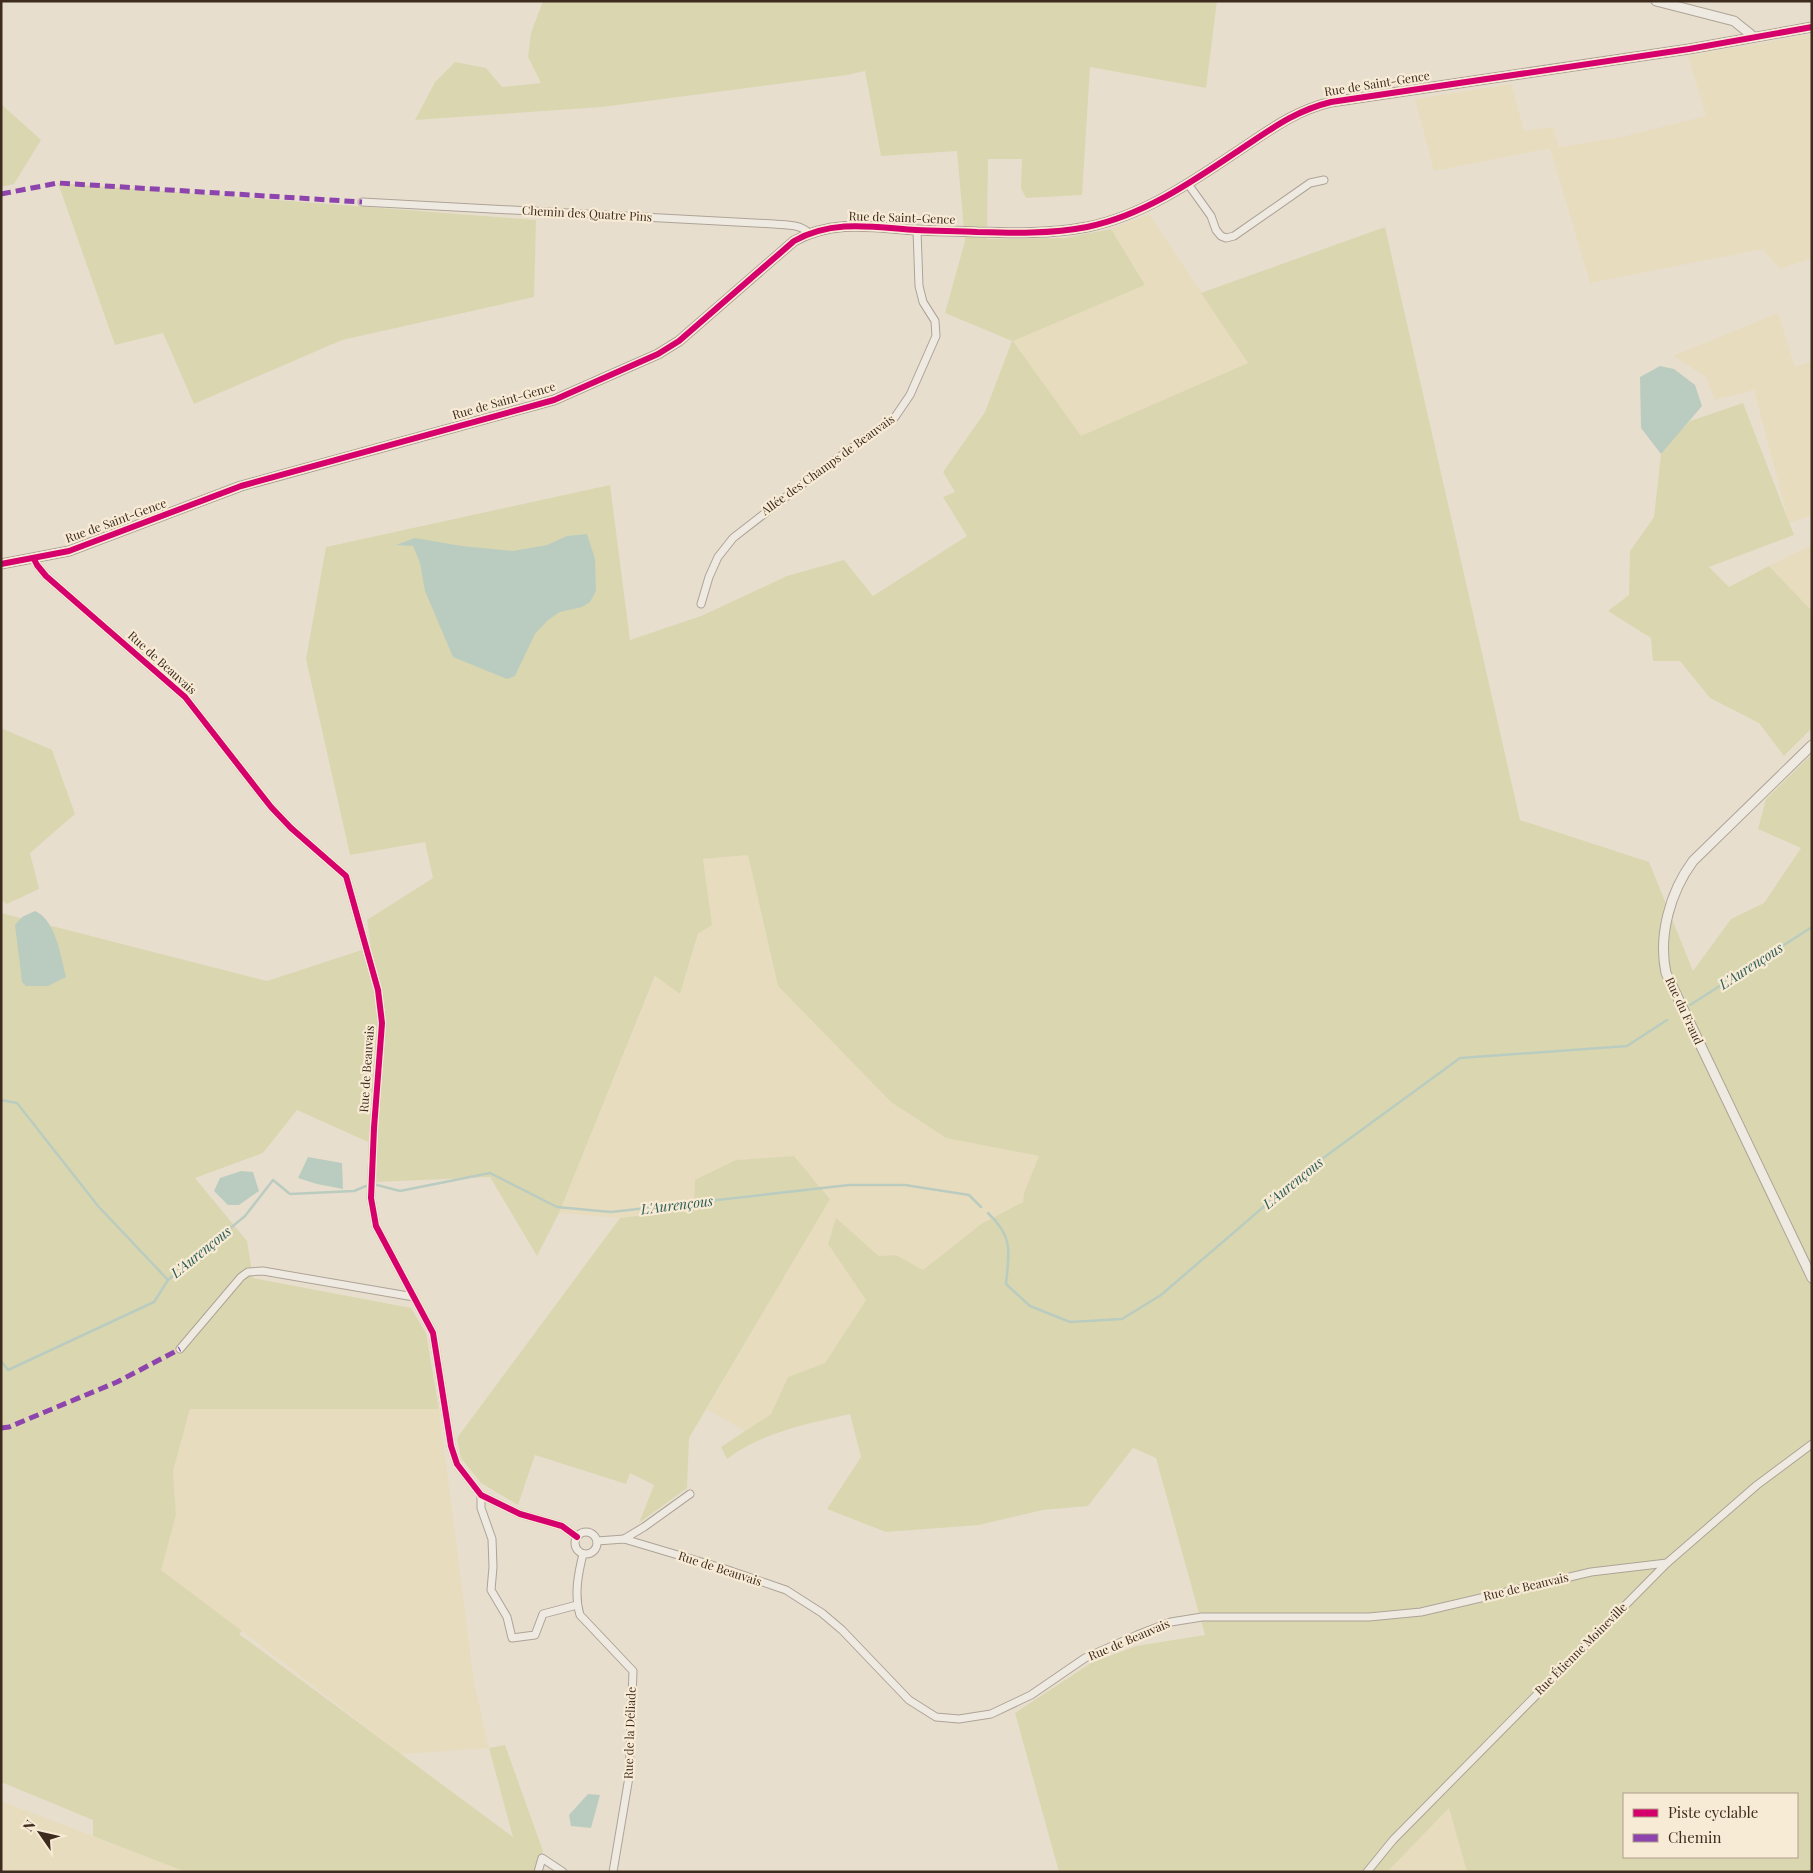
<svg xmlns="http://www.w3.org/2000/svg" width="1813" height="1873" font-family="'Playfair Display',serif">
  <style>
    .farmland { fill: #e8dcbe }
    .green { fill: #dad7b0; fill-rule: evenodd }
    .water { fill: #baccc0 }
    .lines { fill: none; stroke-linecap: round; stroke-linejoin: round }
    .stream { stroke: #baccc0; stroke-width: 2.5 }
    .minor-casing { stroke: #ada397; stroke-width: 9 }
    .tertiary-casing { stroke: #ada397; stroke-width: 11 }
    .minor { stroke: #efeae1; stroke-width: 7 }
    .tertiary { stroke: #efeae1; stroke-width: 9 }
    .quiet { stroke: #8e44ad; stroke-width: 5; stroke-dasharray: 10 5; stroke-linecap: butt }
    .cycleway-casing { stroke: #f8ebd5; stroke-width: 9 }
    .cycleway { stroke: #d6006c; stroke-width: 6 }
    .labels { text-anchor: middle; stroke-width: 4.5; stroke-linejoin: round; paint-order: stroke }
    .street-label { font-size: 12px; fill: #3d2b1e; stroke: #f8ebd5 }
    .water-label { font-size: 14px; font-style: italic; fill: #2c5e57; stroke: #f8ebd5 }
  </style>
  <rect width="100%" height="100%" fill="#e8dece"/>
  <g class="farmland">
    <polygon points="1812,34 1812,258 1780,269 1763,249 1590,283 1550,148 1434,171 1415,99 1511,84 1524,131 1553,127 1559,147 1622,137 1706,116 1688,56"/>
    <polygon points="1149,214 1248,363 1081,437 1012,341 1145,285 1111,229"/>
    <polygon points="1778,313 1795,367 1812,361 1812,515 1789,523 1754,390 1715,400 1706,377 1673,356"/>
    <polygon points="1812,545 1812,611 1769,566"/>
    <polygon points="748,855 778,986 891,1102 946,1138 1039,1156 1024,1193 1023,1202 981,1224 923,1270 896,1255 879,1256 836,1219 828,1244 866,1300 825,1363 788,1377 771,1414 744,1431 707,1409 830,1198 793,1156 736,1160 695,1209 620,1218 559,1213 656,976 680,994 699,934 712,925 703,859"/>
    <polygon points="190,1409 439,1409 474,1682 489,1748 401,1754 242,1631 160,1570 176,1515 173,1471"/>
    <polygon points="1,1801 93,1836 186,1872 1,1872"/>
    <polygon points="1449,1808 1467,1872 1387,1872 1388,1870"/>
  </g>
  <g class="green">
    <path d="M543,1H1217L1206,88L1090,67L1082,195L1026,198L1021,188L1022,159H988L987,239L1064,238L1111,229L1145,285L1013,341L1081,436L1248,363L1201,293L1385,227L1520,820L1649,862L1693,971L1731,919L1764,903L1801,848L1758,829L1766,799L1812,754V1872H1467L1449,1808L1387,1872H1059L1015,1713L1091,1663L1136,1646L1205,1635L1156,1458L1133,1448L1088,1506L1043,1510L979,1525L886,1532L827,1509L861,1457L850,1414C807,1424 763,1432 727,1459L721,1447L771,1414L788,1377L825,1363L866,1300L828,1244L836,1218L879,1256L896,1255L923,1270L981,1224L1023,1202L1024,1193L1039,1156L946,1138L891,1102L778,986L748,855L703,859L712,925L698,934L680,994L655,976L559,1213L537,1256L490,1177L377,1182V1146L297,1110L263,1153L195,1178L247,1241L253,1278L411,1308L426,1333L439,1409H190L173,1471L176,1515L161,1570L242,1631L239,1634L513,1837L489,1748L505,1745L543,1851L535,1872H186L93,1836V1820L1,1782V913L267,981L371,947L367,920L433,878L425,842L350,855L306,659L326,547L610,485L630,640L701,616L787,576L844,560L873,596L967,536L943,497L955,492L943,472L985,412L1012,341L945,313L965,241L957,151L881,156L865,71L847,75L602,107L415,120L435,82L455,62L486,68L502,87L541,83L528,57L531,33ZM1624,1794H1797V1857H1624Z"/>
    <polygon points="1,104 41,140 14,184 1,187"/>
    <polygon points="58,183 536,220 534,297 342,340 194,404 163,333 115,345"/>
    <polygon points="1743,403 1794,535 1709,567 1729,587 1769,566 1812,611 1812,728 1784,756 1759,723 1710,698 1680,661 1653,661 1651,638 1608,611 1629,595 1630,551 1654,517 1661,454 1677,434 1690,421"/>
    <polygon points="1,728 52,750 75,814 30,853 39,889 7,904 1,900"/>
    <polygon points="794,1156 830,1199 689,1438 687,1488 639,1523 654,1485 630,1473 626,1484 535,1455 518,1505 481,1483 461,1458 457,1438 620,1218 694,1209 695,1180 736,1160"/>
  </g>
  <g class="water">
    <polygon points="1660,366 1674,369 1695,385 1702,406 1661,454 1641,428 1640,377"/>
    <polygon points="587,534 595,559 596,591 590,602 582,607 560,612 548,620 535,634 515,676 507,679 453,657 425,591 420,563 413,546 396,545 415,538 462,546 513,551 547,545 567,536"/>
    <path d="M35,911C56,920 61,957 66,977L48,986H26L22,982L15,925L22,917Z"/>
    <polygon points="308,1157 342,1163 343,1189 317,1184 298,1178"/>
    <polygon points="241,1171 253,1172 259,1191 239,1205 228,1205 214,1191 220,1178"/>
    <polygon points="588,1794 600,1795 591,1828 571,1826 569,1815"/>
  </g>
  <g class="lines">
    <g class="stream">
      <polyline points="1690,1005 1812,927"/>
      <polyline points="1,1100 17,1103 98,1206 168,1280 245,1216 273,1180 290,1194 354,1191 366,1186"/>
      <polyline points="377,1185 400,1191 490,1173 557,1207 611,1212 849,1185 905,1185 969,1195 981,1207"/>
      <path d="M988,1213C1014,1238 1009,1251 1006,1284L1030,1306L1070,1322L1122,1319L1161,1295L1304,1172L1460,1058L1627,1046L1667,1020"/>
      <polyline points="1,1361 8,1370 154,1302 168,1280"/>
    </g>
    <defs>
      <g id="minor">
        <polyline points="1188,184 1211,216 1216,230 1221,236 1226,238 1234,236 1310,183 1324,180"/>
        <path d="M362,202L774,224C786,225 800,224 809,233"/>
        <polyline points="34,559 37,565 46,576 185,697 271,807 291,828 346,876 378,990 382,1023 374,1128 371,1198 376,1226 433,1333 451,1446 457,1464 481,1495 520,1514 562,1526 577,1537"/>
        <polyline points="701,604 709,577 718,557 733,538 809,479 895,417 910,395 936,336 935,321 923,302 919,286 917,230"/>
        <polyline points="180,1349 241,1277 248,1272 263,1271 414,1297"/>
        <polyline points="481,1495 481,1508 492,1539 493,1567 491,1590 507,1617 512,1638 535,1635 543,1614 577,1605"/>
        <circle cx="586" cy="1543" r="11"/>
        <polyline points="624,1539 644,1527 690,1494"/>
        <polyline points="597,1541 624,1539 725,1569 786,1590 822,1613 842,1630 909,1700 936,1717 959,1719 991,1714 1031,1695 1085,1658 1137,1635 1171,1622 1202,1617 1369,1617 1421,1612 1591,1572 1667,1563"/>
        <path d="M583,1554C578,1574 574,1595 580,1615L633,1671L629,1777L613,1872"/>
        <polyline points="538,1872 542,1858 563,1872"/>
        <polyline points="1367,1872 1393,1840 1667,1563 1757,1485 1812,1444"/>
      </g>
      <g id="tertiary">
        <polyline points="1656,1 1734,21 1749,33 1753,37"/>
        <path d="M1,564L69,551L241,486L554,400L658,354L679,341L794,241C833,219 873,227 916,230C936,231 957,231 977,232C1013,233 1051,234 1087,227C1142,216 1192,182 1238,151C1270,130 1294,111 1331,102L1689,49L1812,27"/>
        <path d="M1812,745L1693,861C1670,892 1658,936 1666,973L1812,1278"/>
      </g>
    </defs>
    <use href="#minor" class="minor-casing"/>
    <use href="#tertiary" class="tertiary-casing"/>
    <use href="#minor" class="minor"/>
    <use href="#tertiary" class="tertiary"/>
    <g class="quiet">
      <polyline points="1,194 58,183 362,202"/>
      <polyline points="1,1428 9,1427 117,1382 180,1349"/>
    </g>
    <defs>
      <g id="cycleway">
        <polyline points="34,559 37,565 46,576 185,697 271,807 291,828 346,876 378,990 382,1023 374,1128 371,1198 376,1226 433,1333 451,1446 457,1464 481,1495 520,1514 562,1526 577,1537"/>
        <path d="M1,564L69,551L241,486L554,400L658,354L679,341L794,241C833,219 873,227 916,230C936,231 957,231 977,232C1013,233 1051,234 1087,227C1142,216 1192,182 1238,151C1270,130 1294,111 1331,102L1689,49L1812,27"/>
      </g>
    </defs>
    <use href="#cycleway" class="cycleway-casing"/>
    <use href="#cycleway" class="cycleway"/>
  </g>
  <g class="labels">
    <g class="street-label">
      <text transform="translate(1377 84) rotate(-9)" y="4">Rue de Saint-Gence</text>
      <text transform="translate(587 214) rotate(3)" y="4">Chemin des Quatre Pins</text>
      <text transform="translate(902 218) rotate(2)" y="4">Rue de Saint-Gence</text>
      <text transform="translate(504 401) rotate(-16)" y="4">Rue de Saint-Gence</text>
      <text transform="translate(828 465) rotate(-36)" y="4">Allée des Champs de Beauvais</text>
      <text transform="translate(116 521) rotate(-20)" y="4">Rue de Saint-Gence</text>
      <text transform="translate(162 663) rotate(42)" y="4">Rue de Beauvais</text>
      <text transform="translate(1684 1011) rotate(65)" y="4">Rue du Fraud</text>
      <text transform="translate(367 1069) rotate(-86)" y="4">Rue de Beauvais</text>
      <text transform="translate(720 1569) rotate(18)" y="4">Rue de Beauvais</text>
      <text transform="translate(1526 1587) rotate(-13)" y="4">Rue de Beauvais</text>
      <text transform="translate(1129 1640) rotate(-23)" y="4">Rue de Beauvais</text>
      <text transform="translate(1581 1649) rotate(-45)" y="4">Rue Étienne Moineville</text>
      <text transform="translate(630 1733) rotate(-88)" y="4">Rue de la Déliade</text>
    </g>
    <g class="water-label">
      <text transform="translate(1751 966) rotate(-33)" y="5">L'Aurençous</text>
      <text transform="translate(1293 1183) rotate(-39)" y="5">L'Aurençous</text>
      <text transform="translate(677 1205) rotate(-7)" y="5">L'Aurençous</text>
      <text transform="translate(201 1252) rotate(-39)" y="5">L'Aurençous</text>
    </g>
  </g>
  <rect width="1813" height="1873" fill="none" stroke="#3d2b1e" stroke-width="5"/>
  <rect x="1623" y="1793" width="175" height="65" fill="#f8ebd5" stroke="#ad9e8c"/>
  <rect x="1633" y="1809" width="25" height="8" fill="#d6006c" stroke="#ad9e8c"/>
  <text x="1668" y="1818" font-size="15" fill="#3d2b1e">Piste cyclable</text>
  <rect x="1633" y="1834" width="25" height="8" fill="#8e44ad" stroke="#ad9e8c"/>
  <text x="1668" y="1843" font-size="15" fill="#3d2b1e">Chemin</text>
  <g transform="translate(40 1833) rotate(304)" stroke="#f8ebd5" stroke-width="4" paint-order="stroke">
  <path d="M0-4L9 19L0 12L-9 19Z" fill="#3d2b1e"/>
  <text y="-8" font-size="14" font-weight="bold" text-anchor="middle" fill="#3d2b1e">N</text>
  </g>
</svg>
